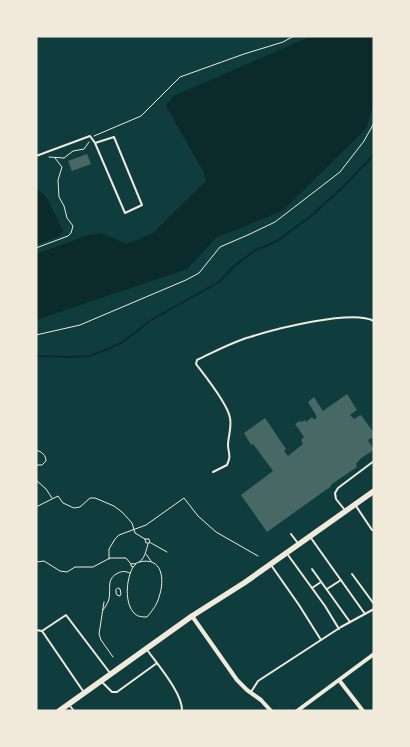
<svg xmlns="http://www.w3.org/2000/svg" width="410" height="747" font-family="Jost,sans-serif">
  <style>
    .water { fill: #0a2a2b }
    .lines { fill: none; stroke-linecap: round; stroke-linejoin: round }
    .stream { stroke: #0a2a2b; stroke-width: 2 }
    .building { fill: #486865 }
    .path { stroke: #f1e9da; stroke-width: 1 }
    .service { stroke: #f1e9da; stroke-width: 2 }
    .minor { stroke: #f1e9da; stroke-width: 4 }
    .secondary { stroke: #f1e9da; stroke-width: 5.5 }
  </style>
  <rect width="100%" height="100%" fill="#0f3d3e"/>
  <g class="water">
    <polygon points="312,36 374,36 374,103 366,129 282,211 216,238 187,269 36,320 36,254 88,235 102,233 127,244 153,233 206,181 203,171 166,106 173,96"/>
    <polygon points="36,188 46,196 63,231 59,236 36,245"/>
  </g>
  <g class="lines">
    <polyline class="stream" points="36,356 66,357 90,356 110,348 123,342 151,320 219,282 233,267 254,251 277,241 311,216 342,188 374,155"/>
  </g>
  <g class="building">
    <polygon points="87,154 91,164 72,171 68,161"/>
    <polygon points="347,394 357,410 350,415 354,419 361,415 374,433 374,437 368,440 374,450 361,458 356,464 357,467 332,484 330,487 267,532 241,495 273,471 253,444 251,445 244,433 265,418 286,449 284,451 288,456 303,444 301,440 304,437 295,424 300,421 302,422 305,420 306,422 312,417 314,420 317,417 308,402 314,397 323,411"/>
  </g>
  <g class="lines">
    <g class="path">
      <polyline points="94,136 141,116 180,77 244,54 283,42 294,36"/>
      <polyline points="49,157 64,158 73,151 84,149 89,142"/>
      <polyline points="36,248 68,236 71,233 73,226 67,218 64,206 59,197 58,180 62,167 55,158"/>
      <polyline points="36,335 80,325 186,280 199,273 220,247 250,234 275,222 340,172 364,141 374,123"/>
      <path d="M36,450C42,452 46,455 46,461L42,465H36"/>
      <polyline points="36,480 46,489 52,498"/>
      <polyline points="36,507 58,496 63,503 74,508 80,507 90,498 95,498 114,506 122,512 132,523 135,533 145,539 146,543 150,543 149,539 145,539"/>
      <polyline points="151,543 167,552"/>
      <polyline points="146,554 151,561"/>
      <polyline points="109,559 109,549 115,539 119,535 146,525 184,498 198,516 216,532 258,556"/>
      <polyline points="36,562 44,561 60,571 67,572 75,567 93,567 110,558 126,558 131,564"/>
      <path d="M136,564L133,567L131,566V564C144,564 145,554 148,544"/>
      <path d="M133,567C126,579 124,604 135,614C138,617 143,617 147,617C152,611 157,605 159,597C165,580 163,556 139,562"/>
      <polygon points="118,588 120,589 121,594 120,596 117,595 116,593 116,590"/>
      <polyline points="104,602 99,634 101,640 113,657"/>
      <path d="M103,610C105,607 108,603 109,599C111,588 106,579 118,573C122,571 125,571 130,573"/>
    </g>
    <g class="service">
      <polyline points="36,156 90,136 95,143 125,213 142,205 114,137 95,143"/>
      <path d="M213,472L227,465C231,456 229,455 228,446C228,436 232,428 230,418C228,404 205,376 196,364L197,360C214,352 232,342 250,337C275,329 352,309 374,321"/>
      <polyline points="356,506 372,530 374,530"/>
      <polyline points="344,509 336,499 335,493 338,488 374,461"/>
      <polyline points="291,534 297,542"/>
      <polyline points="311,538 365,614"/>
      <polyline points="288,555 325,606 339,629"/>
      <polyline points="271,565 299,605 321,640"/>
      <polyline points="312,569 350,622"/>
      <polyline points="352,574 374,604"/>
      <polyline points="312,588 321,582"/>
      <polyline points="327,589 341,580"/>
      <polyline points="36,630 42,631 83,691"/>
      <polyline points="42,631 66,615 110,673"/>
      <path d="M148,651C158,665 183,694 182,711"/>
      <polyline points="103,683 112,692 117,692 157,663"/>
      <polyline points="251,692 258,681 341,627 374,609"/>
      <polyline points="70,706 74,711"/>
    </g>
    <g class="minor">
      <polyline points="192,616 237,680 247,690 261,700 271,711"/>
      <polyline points="339,680 363,711"/>
      <polyline points="297,711 374,654"/>
    </g>
    <polyline class="secondary" points="59,711 192,616 244,583 374,491"/>
  </g>
  <rect width="410" height="747" fill="none" stroke="#f1e9da" stroke-width="75"/>
</svg>
